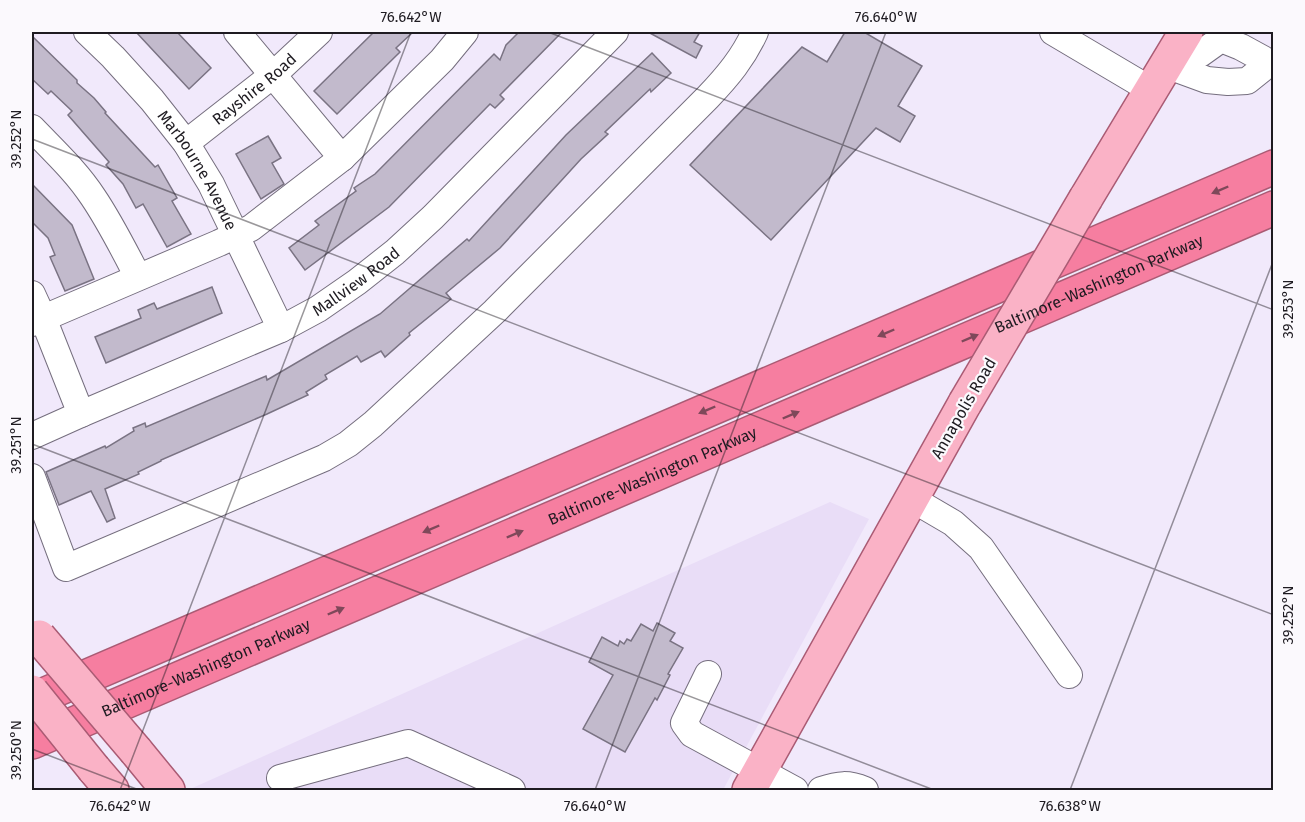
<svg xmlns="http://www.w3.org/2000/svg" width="1305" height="822" font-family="'Fira Sans',sans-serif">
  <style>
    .built { fill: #e9ddf7 }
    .building { fill: #c2bacc; stroke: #7a7383; stroke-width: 1.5 }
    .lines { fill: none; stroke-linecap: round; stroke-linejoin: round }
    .minor-casing { stroke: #756e7e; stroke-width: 28 }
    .major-casing { stroke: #aa5b74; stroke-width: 36 }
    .highway-casing { stroke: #aa5b74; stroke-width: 36 }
    .minor { stroke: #fff; stroke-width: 26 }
    .major { stroke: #fab2c6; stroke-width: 33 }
    .highway { stroke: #f67ea0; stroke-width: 33 }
    .major-bridge-casing { stroke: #aa5b74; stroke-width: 36; stroke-linecap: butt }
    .major-bridge { stroke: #fab2c6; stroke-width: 33 }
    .oneway { fill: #7f485a }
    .ticks { fill: none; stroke: #1e1b21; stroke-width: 1.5; stroke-opacity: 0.45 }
    .labels { text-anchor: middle; stroke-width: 4.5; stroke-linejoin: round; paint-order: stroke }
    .street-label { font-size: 16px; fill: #1e1b21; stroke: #fbf9fd }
    .neatline { fill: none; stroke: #1e1b21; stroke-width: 2 }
    .ticks-label { font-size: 15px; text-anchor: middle; fill: #1e1b21 }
  </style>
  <rect width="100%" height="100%" fill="#f1e9fb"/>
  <polygon class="built" points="830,502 869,519 723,790 188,790"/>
  <g class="building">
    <polygon points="136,32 177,32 211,68 189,89"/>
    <polygon points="374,32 413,32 396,48 400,52 337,114 314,91"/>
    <polygon points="519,32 562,32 500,95 504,99 495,108 490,104 389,207 305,270 289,248 319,225 315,221 356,191 354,188 375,174 494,54 500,60 506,45"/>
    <polygon points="648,32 700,32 694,42 702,46 696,58"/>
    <polygon points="845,32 864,32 922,66 898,106 915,116 900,142 876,128 771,240 690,165 802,47 827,62"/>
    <polygon points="32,36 77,80 77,83 94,98 106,112 105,113 155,167 158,165 177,198 172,201 191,234 167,247 143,204 136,208 123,184 106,165 109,162 68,115 72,111 51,91 48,94 32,79"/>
    <polygon points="652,53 671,73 651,92 650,89 605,132 608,134 581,159 500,248 446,293 451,299 409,333 410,335 385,357 381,351 361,362 357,356 325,375 327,379 306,392 308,395 267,414 161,460 161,461 138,472 139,474 105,489 115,518 107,522 91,491 59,505 46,472 105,446 106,448 134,431 133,428 145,423 146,427 266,376 267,380 380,314 467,239 469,241 566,135"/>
    <polygon points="268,136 281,158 272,163 284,184 261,199 236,154"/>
    <polygon points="32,184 72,225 94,279 65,291 50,257 55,255 48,238 32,222"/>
    <polygon points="212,287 222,313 106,363 95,337 141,318 138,310 154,303 157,309"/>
    <polygon points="657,623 675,633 670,641 683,648 668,674 670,675 657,700 655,698 625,752 583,729 613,675 589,662 602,637 618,646 620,641 624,644 627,639 631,641 641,624 653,631"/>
  </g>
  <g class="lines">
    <defs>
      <g id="minor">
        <path id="s1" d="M87,32L113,57L152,100L186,143L211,184L281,329"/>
        <polyline points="237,32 342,158"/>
        <polyline points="1053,32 1151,90"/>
        <polyline points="1166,65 1207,80 1228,82 1247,81 1262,69 1263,59 1241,47 1221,39 1200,54 1181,40"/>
        <path d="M32,128C53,150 76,171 93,197C110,222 124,250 138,277"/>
        <path id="s2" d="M186,143L273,75L319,32"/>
        <polyline points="32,294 43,318 81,414"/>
        <polyline points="32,323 219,243 251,228 342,158 442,60 465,32"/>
        <path id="s3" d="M32,436L81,414L281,329L318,309L357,282L395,252L433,217L615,32"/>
        <path d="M32,477L66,568L324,458L348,444L373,424L495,311L708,97C728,76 743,58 755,32"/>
        <polyline points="912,499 953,523 981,548 1069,675"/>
        <polyline points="708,674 684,723 692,734 795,790"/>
        <polyline points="280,778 408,743 512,790"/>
        <path d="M821,790C839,784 848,783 865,790"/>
      </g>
      <g id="major">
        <polyline points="1086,198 1186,32"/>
        <polyline points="136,751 168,790"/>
        <polyline points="94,769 112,790"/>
        <polyline points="749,790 965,403"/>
      </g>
      <g id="highway">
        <polyline points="32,700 1274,167"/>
        <path id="s4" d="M32,742L1274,208"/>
      </g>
    </defs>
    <use href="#minor" class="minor-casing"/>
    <use href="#major" class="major-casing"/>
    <use href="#highway" class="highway-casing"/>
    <use href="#minor" class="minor"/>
    <use href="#major" class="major"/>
    <use href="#highway" class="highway"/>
    <defs>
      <g id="major-bridge">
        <polyline points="965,403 1086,198"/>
        <polyline points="39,637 136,751"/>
        <polyline points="32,692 94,769"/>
      </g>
    </defs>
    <use href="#major-bridge" class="major-bridge-casing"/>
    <use href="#major-bridge" class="major-bridge"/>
  </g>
  <defs><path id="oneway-solid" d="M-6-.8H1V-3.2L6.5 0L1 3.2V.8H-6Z" transform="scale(1.5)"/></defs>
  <g class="oneway">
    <use href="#oneway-solid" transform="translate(1220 190) rotate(157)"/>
    <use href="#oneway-solid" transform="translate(886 333) rotate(157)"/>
    <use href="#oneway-solid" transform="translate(970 338) rotate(-23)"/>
    <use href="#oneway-solid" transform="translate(707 410) rotate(157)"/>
    <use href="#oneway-solid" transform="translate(791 415) rotate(-23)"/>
    <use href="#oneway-solid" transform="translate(431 529) rotate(157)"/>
    <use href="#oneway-solid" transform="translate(515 534) rotate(-23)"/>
    <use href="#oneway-solid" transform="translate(336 611) rotate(-23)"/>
  </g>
  <path class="ticks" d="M548,32L1274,310M32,139L1274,615M32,444L934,790M32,749L139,790M120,790L411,32M595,790L886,32M1070,790L1274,259"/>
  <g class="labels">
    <g class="street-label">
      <text dy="6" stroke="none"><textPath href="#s2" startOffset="87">Rayshire Road</textPath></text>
      <text dy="6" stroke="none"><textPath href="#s1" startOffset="178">Marbourne Avenue</textPath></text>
      <text dy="6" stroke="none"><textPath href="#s3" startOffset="360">Mallview Road</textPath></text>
      <text dy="6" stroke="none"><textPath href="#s4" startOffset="1161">Baltimore-Washington Parkway</textPath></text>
      <text transform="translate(963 408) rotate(-60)" y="6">Annapolis Road</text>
      <text dy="6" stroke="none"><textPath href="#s4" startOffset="675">Baltimore-Washington Parkway</textPath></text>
      <text dy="6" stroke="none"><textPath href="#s4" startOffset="189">Baltimore-Washington Parkway</textPath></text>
    </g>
  </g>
  <rect width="1305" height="822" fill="none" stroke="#fbf9fd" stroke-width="66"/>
  <rect x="33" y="33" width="1239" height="756" class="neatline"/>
  <g class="ticks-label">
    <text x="411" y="22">76.642°W</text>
    <text x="886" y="22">76.640°W</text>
    <text transform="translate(16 139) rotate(-90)" y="5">39.252°N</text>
    <text transform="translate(1288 309) rotate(-90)" y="5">39.253°N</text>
    <text transform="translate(16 445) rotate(-90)" y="5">39.251°N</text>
    <text transform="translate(1288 615) rotate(-90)" y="5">39.252°N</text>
    <text transform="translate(16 750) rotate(-90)" y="5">39.250°N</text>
    <text x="120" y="811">76.642°W</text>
    <text x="595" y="811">76.640°W</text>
    <text x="1070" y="811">76.638°W</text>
  </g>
</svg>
